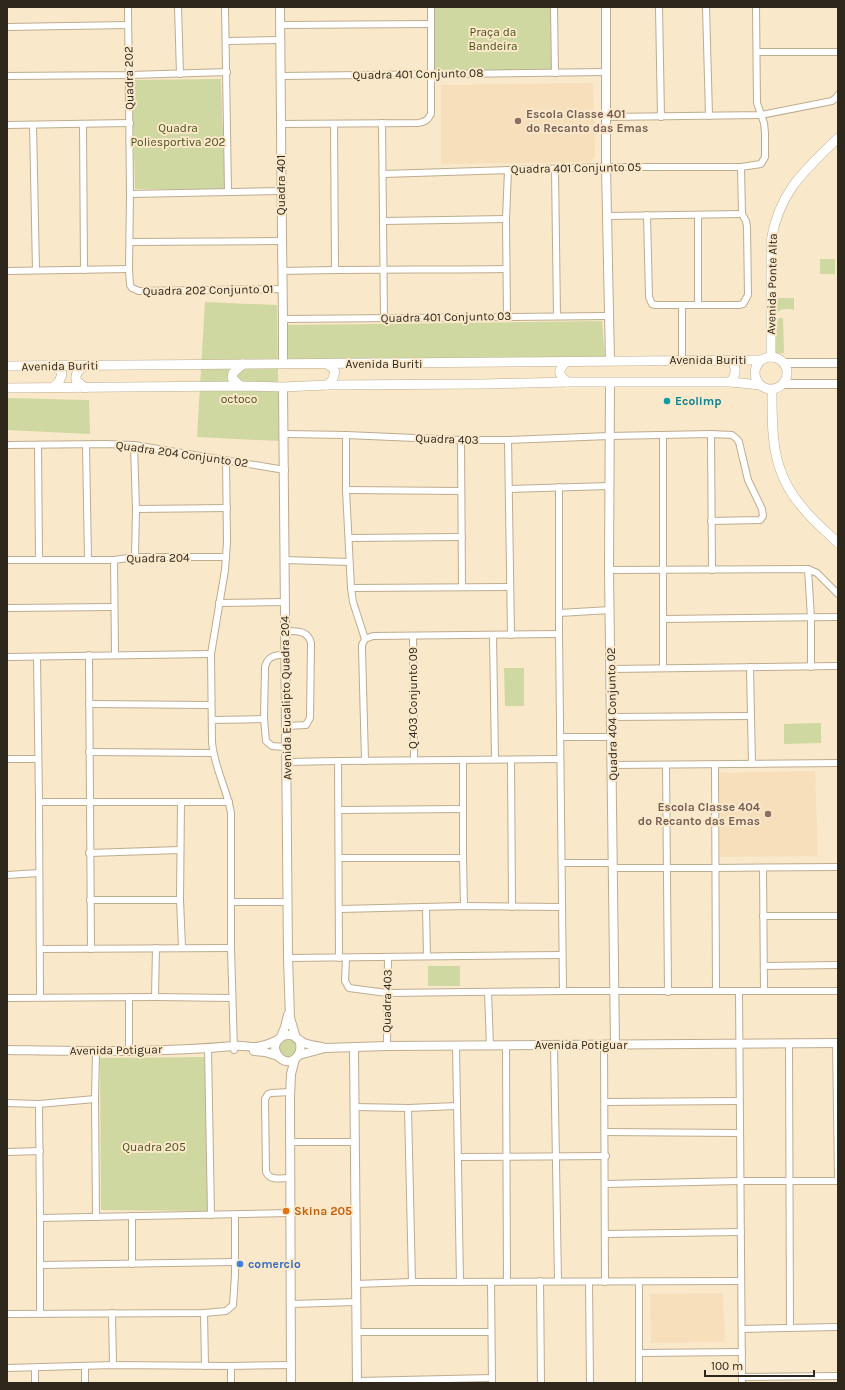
<svg xmlns="http://www.w3.org/2000/svg" width="845" height="1390" font-family="Karla,sans-serif">
  <style>
    .built { fill: #f6dfba }
    .green { fill: #d0d8a1 }
    .lines { fill: none; stroke-linecap: round; stroke-linejoin: round }
    .minor-casing { stroke: #beac90; stroke-width: 8 }
    .tertiary-casing { stroke: #beac90; stroke-width: 10 }
    .secondary-casing { stroke: #beac90; stroke-width: 10 }
    .minor { stroke: #fff; stroke-width: 6 }
    .tertiary { stroke: #fff; stroke-width: 8 }
    .secondary { stroke: #fff; stroke-width: 9 }
    .education-dot { fill: #8d6e63; stroke: #fae8ca; stroke-width: 1.5 }
    .culture-dot { fill: #0f9aa8; stroke: #fae8ca; stroke-width: 1.5 }
    .food-dot { fill: #e8710a; stroke: #fae8ca; stroke-width: 1.5 }
    .shop-dot { fill: #3f7fe0; stroke: #fae8ca; stroke-width: 1.5 }
    .labels { text-anchor: middle; stroke-width: 4; stroke-linejoin: round; paint-order: stroke }
    .park-label { font-size: 12px; fill: #4b511a; stroke: #fae8ca }
    .street-label { font-size: 12px; fill: #2e271c; stroke: #fae8ca }
    .education-label { font-size: 12px; font-weight: bold; fill: #785e54; stroke: #fae8ca; text-anchor: start }
    .culture-label { font-size: 12px; font-weight: bold; fill: #0d838f; stroke: #fae8ca; text-anchor: start }
    .food-label { font-size: 12px; font-weight: bold; fill: #c56008; stroke: #fae8ca; text-anchor: start }
    .shop-label { font-size: 12px; font-weight: bold; fill: #366cbe; stroke: #fae8ca; text-anchor: start }
  </style>
  <rect width="100%" height="100%" fill="#fae8ca"/>
  <g class="built">
    <polygon points="593,83 595,157 590,162 441,164 441,85"/>
    <polygon points="815,771 818,856 720,857 719,773"/>
    <polygon points="723,1293 725,1342 651,1343 650,1294"/>
  </g>
  <g class="green">
    <polygon points="433,7 552,7 553,71 433,71"/>
    <polygon points="221,79 225,190 135,189 132,80"/>
    <rect x="820" y="259" width="15" height="15"/>
    <path d="M776,298H794V310C789,309 781,308 778,312L775,309Z"/>
    <polygon points="205,302 277,305 279,441 197,437"/>
    <polygon points="779,318 783,318 784,353 776,354 776,325"/>
    <polygon points="602,321 605,357 287,359 288,325"/>
    <polygon points="7,398 89,400 90,434 7,430"/>
    <polygon points="504,668 524,668 524,706 505,706"/>
    <polygon points="821,723 821,743 784,744 784,724"/>
    <rect x="428" y="966" width="32" height="20"/>
    <polygon points="290,1038 297,1042 297,1054 288,1059 282,1057 278,1047 280,1041"/>
    <polygon points="204,1057 211,1211 101,1210 100,1058"/>
  </g>
  <g class="lines">
    <defs>
      <g id="minor">
        <polyline points="128,7 130,194 129,269 130,285 132,288 139,291 283,289"/>
        <polyline points="178,7 180,74"/>
        <polyline points="225,7 228,192"/>
        <polyline points="554,7 555,73"/>
        <polyline points="659,7 661,117"/>
        <polyline points="706,7 709,116"/>
        <polyline points="280,25 431,24"/>
        <polyline points="7,27 128,25"/>
        <polyline points="226,41 280,40"/>
        <polyline points="757,52 838,52"/>
        <polyline points="7,76 130,75 227,72"/>
        <polyline points="281,76 606,72"/>
        <polyline points="607,117 761,115 832,101 836,98 838,95"/>
        <polyline points="382,123 384,319"/>
        <polyline points="83,124 84,270"/>
        <path d="M281,124L418,123C425,122 428,120 431,114V7"/>
        <polyline points="334,124 335,269"/>
        <polyline points="7,125 130,123"/>
        <polyline points="33,125 36,270"/>
        <polyline points="555,169 557,316"/>
        <polyline points="383,174 606,167 741,167 761,164 765,157 765,133 764,123 757,103 756,7"/>
        <polyline points="130,194 282,191"/>
        <polyline points="647,215 649,297 652,304 656,305 739,305 743,304 748,295 747,227 746,221 742,214 741,167"/>
        <polyline points="698,215 698,305"/>
        <polyline points="608,216 742,214"/>
        <polyline points="384,221 506,219"/>
        <polyline points="130,242 282,241"/>
        <polyline points="7,271 129,269"/>
        <path d="M282,271C357,269 432,270 506,269"/>
        <polyline points="682,306 682,360"/>
        <polyline points="507,316 506,219 508,170"/>
        <polyline points="283,319 608,316"/>
        <polyline points="285,434 346,435 461,440 508,440 609,436 711,434 732,435 737,439 739,442 748,480 762,509 763,516 760,520 711,521"/>
        <polyline points="711,434 712,570"/>
        <polyline points="346,435 346,490 351,588 353,602 365,639"/>
        <polyline points="461,440 462,587"/>
        <polyline points="508,440 511,635"/>
        <polyline points="7,445 105,444 134,445 285,470"/>
        <polyline points="38,445 39,559"/>
        <polyline points="86,445 88,559"/>
        <polyline points="134,445 136,509 135,557"/>
        <path d="M226,460L227,542L225,570L211,654L212,742C214,767 227,789 231,813V948L234,1050"/>
        <polyline points="559,487 559,634 563,991"/>
        <polyline points="509,489 609,486"/>
        <polyline points="346,490 461,491"/>
        <polyline points="136,509 227,508"/>
        <polyline points="349,538 462,537"/>
        <polyline points="7,560 114,560"/>
        <polyline points="285,560 349,562"/>
        <polyline points="808,569 811,618 811,667"/>
        <polyline points="609,570 808,569 817,573 838,594"/>
        <polyline points="351,588 510,587"/>
        <polyline points="219,603 285,602"/>
        <polyline points="7,608 114,607"/>
        <polyline points="559,613 610,610"/>
        <polyline points="663,619 838,617"/>
        <path d="M285,631C296,631 308,630 311,643L310,718L306,725L287,726"/>
        <polyline points="493,635 495,759"/>
        <polyline points="413,636 414,760"/>
        <path d="M285,654C275,656 268,655 265,667L264,719L266,741L272,746L286,747"/>
        <polyline points="89,655 91,949"/>
        <polyline points="115,655 114,560 135,557 226,557"/>
        <polyline points="7,657 211,654"/>
        <polyline points="37,657 39,802 40,997"/>
        <polyline points="750,667 752,764"/>
        <polyline points="663,668 663,435"/>
        <polyline points="612,669 838,666"/>
        <polyline points="89,704 211,705"/>
        <polyline points="611,717 751,716"/>
        <polyline points="212,720 264,719"/>
        <polyline points="560,737 611,737"/>
        <polyline points="89,752 213,753"/>
        <polyline points="7,759 38,759"/>
        <polyline points="463,760 463,858 464,906"/>
        <polyline points="511,760 512,907"/>
        <polyline points="365,761 362,649 362,645 365,639 373,636 559,634"/>
        <polyline points="287,762 338,761"/>
        <polyline points="612,765 838,763"/>
        <polyline points="666,765 668,992"/>
        <polyline points="715,765 716,991"/>
        <polyline points="39,802 229,802"/>
        <polyline points="181,802 180,900 182,947"/>
        <polyline points="339,810 463,809"/>
        <polyline points="89,853 180,850"/>
        <polyline points="340,858 463,858"/>
        <polyline points="562,863 612,863"/>
        <polyline points="613,868 714,868 838,867"/>
        <polyline points="763,868 764,991"/>
        <polyline points="7,875 39,873"/>
        <polyline points="90,900 180,900"/>
        <polyline points="231,902 288,902"/>
        <polyline points="426,907 427,956"/>
        <polyline points="340,909 464,906 562,907"/>
        <polyline points="763,916 838,916"/>
        <polyline points="40,949 231,948"/>
        <polyline points="288,958 562,955"/>
        <polyline points="339,958 338,761 560,759"/>
        <polyline points="346,958 345,981 349,988 387,993 563,991 838,991"/>
        <polyline points="764,966 838,965"/>
        <polyline points="488,992 490,1046"/>
        <polyline points="739,992 742,1383"/>
        <polyline points="155,997 156,948"/>
        <polyline points="7,998 155,997 232,998"/>
        <polyline points="836,1043 838,1179"/>
        <polyline points="789,1044 790,1328"/>
        <polyline points="554,1045 558,1281"/>
        <polyline points="604,1045 605,1282"/>
        <polyline points="387,1046 388,957"/>
        <polyline points="456,1046 460,1282"/>
        <polyline points="506,1046 507,1281"/>
        <polyline points="208,1048 211,1215"/>
        <polyline points="129,1050 129,997"/>
        <polyline points="605,1102 739,1101"/>
        <polyline points="7,1103 39,1104 95,1099"/>
        <polyline points="39,1104 40,1218"/>
        <polyline points="355,1107 408,1108 457,1106"/>
        <polyline points="408,1108 412,1282"/>
        <polyline points="605,1132 739,1133"/>
        <polyline points="289,1142 355,1142"/>
        <polyline points="7,1152 40,1151"/>
        <polyline points="458,1157 606,1156"/>
        <path d="M289,1178C280,1178 270,1181 266,1172L265,1099L268,1094L271,1093L291,1092"/>
        <polyline points="605,1184 740,1181 838,1181"/>
        <polyline points="132,1216 132,1264"/>
        <polyline points="96,1217 95,1099 96,1051"/>
        <polyline points="605,1234 741,1232"/>
        <polyline points="41,1265 235,1262"/>
        <polyline points="540,1281 541,1383"/>
        <polyline points="491,1282 492,1383"/>
        <polyline points="589,1282 590,1383"/>
        <polyline points="639,1282 639,1383"/>
        <polyline points="356,1284 412,1282 741,1281"/>
        <polyline points="291,1304 356,1302"/>
        <polyline points="112,1313 113,1365"/>
        <polyline points="204,1313 205,1366"/>
        <polyline points="7,1314 204,1313 226,1311 233,1305 235,1275 235,1215"/>
        <polyline points="40,1314 40,1218 290,1213"/>
        <polyline points="742,1329 838,1327"/>
        <polyline points="356,1332 491,1332"/>
        <polyline points="639,1353 742,1352"/>
        <polyline points="85,1366 85,1383"/>
        <polyline points="231,1366 231,1383"/>
        <polyline points="7,1368 113,1365 231,1366 291,1365"/>
        <polyline points="35,1368 35,1383"/>
        <polyline points="742,1377 838,1376"/>
        <polyline points="357,1381 492,1378"/>
      </g>
      <g id="tertiary">
        <polyline points="280,7 282,241 283,319 283,363"/>
        <polyline points="606,7 606,167 610,361"/>
        <polyline points="784,363 838,363"/>
        <polyline points="610,383 609,570 615,1045"/>
        <polyline points="783,384 838,384"/>
        <polyline points="283,387 288,958 290,1018 296,1038"/>
        <polyline points="281,1037 285,1027 288,1015"/>
        <path d="M299,1040C305,1053 292,1068 280,1058C277,1055 275,1051 275,1047C276,1038 285,1033 294,1036C297,1038 300,1041 304,1043C310,1045 316,1046 322,1047"/>
        <polyline points="354,1047 357,1383"/>
        <path d="M7,1050C82,1051 158,1053 233,1046C241,1045 249,1047 257,1047C265,1046 271,1043 278,1040"/>
        <polyline points="254,1051 265,1052 278,1056"/>
        <polyline points="299,1055 325,1048 387,1046 838,1043"/>
        <polyline points="291,1383 290,1097 291,1074 295,1059"/>
      </g>
      <g id="secondary">
        <circle cx="771" cy="373" r="16"/>
        <path d="M771,357V241C779,192 804,171 838,138"/>
        <path d="M566,362C557,371 558,374 567,382"/>
        <polyline points="7,366 761,360"/>
        <path d="M731,382C736,374 737,368 731,360"/>
        <polyline points="327,385 332,381 335,372 333,368 327,364"/>
        <polyline points="240,386 232,378 233,373 243,364"/>
        <polyline points="53,387 59,382 62,374 60,370 53,366"/>
        <polyline points="7,388 240,386 283,387 327,385 484,384 567,382 731,382 760,385"/>
        <path d="M85,388L76,380C75,373 79,369 85,366"/>
        <path d="M772,390C772,434 771,472 803,508C813,521 826,531 838,543"/>
      </g>
    </defs>
    <use href="#minor" class="minor-casing"/>
    <use href="#tertiary" class="tertiary-casing"/>
    <use href="#secondary" class="secondary-casing"/>
    <use href="#minor" class="minor"/>
    <use href="#tertiary" class="tertiary"/>
    <use href="#secondary" class="secondary"/>
  </g>
  <g class="education-dot">
    <circle cx="518" cy="121" r="4"/>
    <circle cx="768" cy="814" r="4"/>
  </g>
  <circle class="culture-dot" cx="667" cy="401" r="4"/>
  <circle class="food-dot" cx="286" cy="1211" r="4"/>
  <circle class="shop-dot" cx="240" cy="1264" r="4"/>
  <g class="labels">
    <g class="park-label">
      <text x="493" y="36">Praça da<tspan x="493" dy="14">Bandeira</tspan></text>
      <text x="178" y="132">Quadra<tspan x="178" dy="14">Poliesportiva 202</tspan></text>
      <text x="239" y="403">octoco</text>
      <text x="154" y="1151">Quadra 205</text>
    </g>
    <g class="street-label">
      <text transform="translate(418 74) rotate(-1)" y="4">Quadra 401 Conjunto 08</text>
      <text transform="translate(129 78) rotate(-91)" y="4">Quadra 202</text>
      <text transform="translate(576 168) rotate(-1)" y="4">Quadra 401 Conjunto 05</text>
      <text transform="translate(281 185) rotate(-90)" y="4">Quadra 401</text>
      <text transform="translate(772 284) rotate(-89)" y="4">Avenida Ponte Alta</text>
      <text transform="translate(208 290) rotate(-1)" y="4">Quadra 202 Conjunto 01</text>
      <text transform="translate(446 317) rotate(-1)" y="4">Quadra 401 Conjunto 03</text>
      <text x="708" y="364">Avenida Buriti</text>
      <text x="384" y="368">Avenida Buriti</text>
      <text transform="translate(60 366) rotate(-1)" y="4">Avenida Buriti</text>
      <text transform="translate(447 439) rotate(2)" y="4">Quadra 403</text>
      <text transform="translate(182 454) rotate(8)" y="4">Quadra 204 Conjunto 02</text>
      <text transform="translate(158 558) rotate(-1)" y="4">Quadra 204</text>
      <text transform="translate(286 698) rotate(-91)" y="4">Avenida Eucalipto Quadra 204</text>
      <text transform="translate(413 698) rotate(-90)" y="4">Q 403 Conjunto 09</text>
      <text transform="translate(612 714) rotate(-91)" y="4">Quadra 404 Conjunto 02</text>
      <text transform="translate(387 1001) rotate(-89)" y="4">Quadra 403</text>
      <text x="581" y="1049">Avenida Potiguar</text>
      <text transform="translate(116 1050) rotate(-1)" y="4">Avenida Potiguar</text>
    </g>
    <g class="education-label">
      <text x="526" y="118">Escola Classe 401<tspan x="526" dy="14">do Recanto das Emas</tspan></text>
      <text x="760" y="811" text-anchor="end">Escola Classe 404<tspan x="760" dy="14">do Recanto das Emas</tspan></text>
    </g>
    <g class="culture-label">
      <text x="675" y="405">Ecolimp</text>
    </g>
    <g class="food-label">
      <text x="294" y="1215">Skina 205</text>
    </g>
    <g class="shop-label">
      <text x="248" y="1268">comercio</text>
    </g>
  </g>
  <rect width="845" height="1390" fill="none" stroke="#2e271c" stroke-width="16"/>
  <path d="M705 1370v6h109v-6" fill="none" stroke="#2e271c" stroke-width="2"/>
  <text x="711" y="1370" font-size="12" fill="#2e271c" stroke="#fae8ca" stroke-width="3" paint-order="stroke">100 m</text>
</svg>
